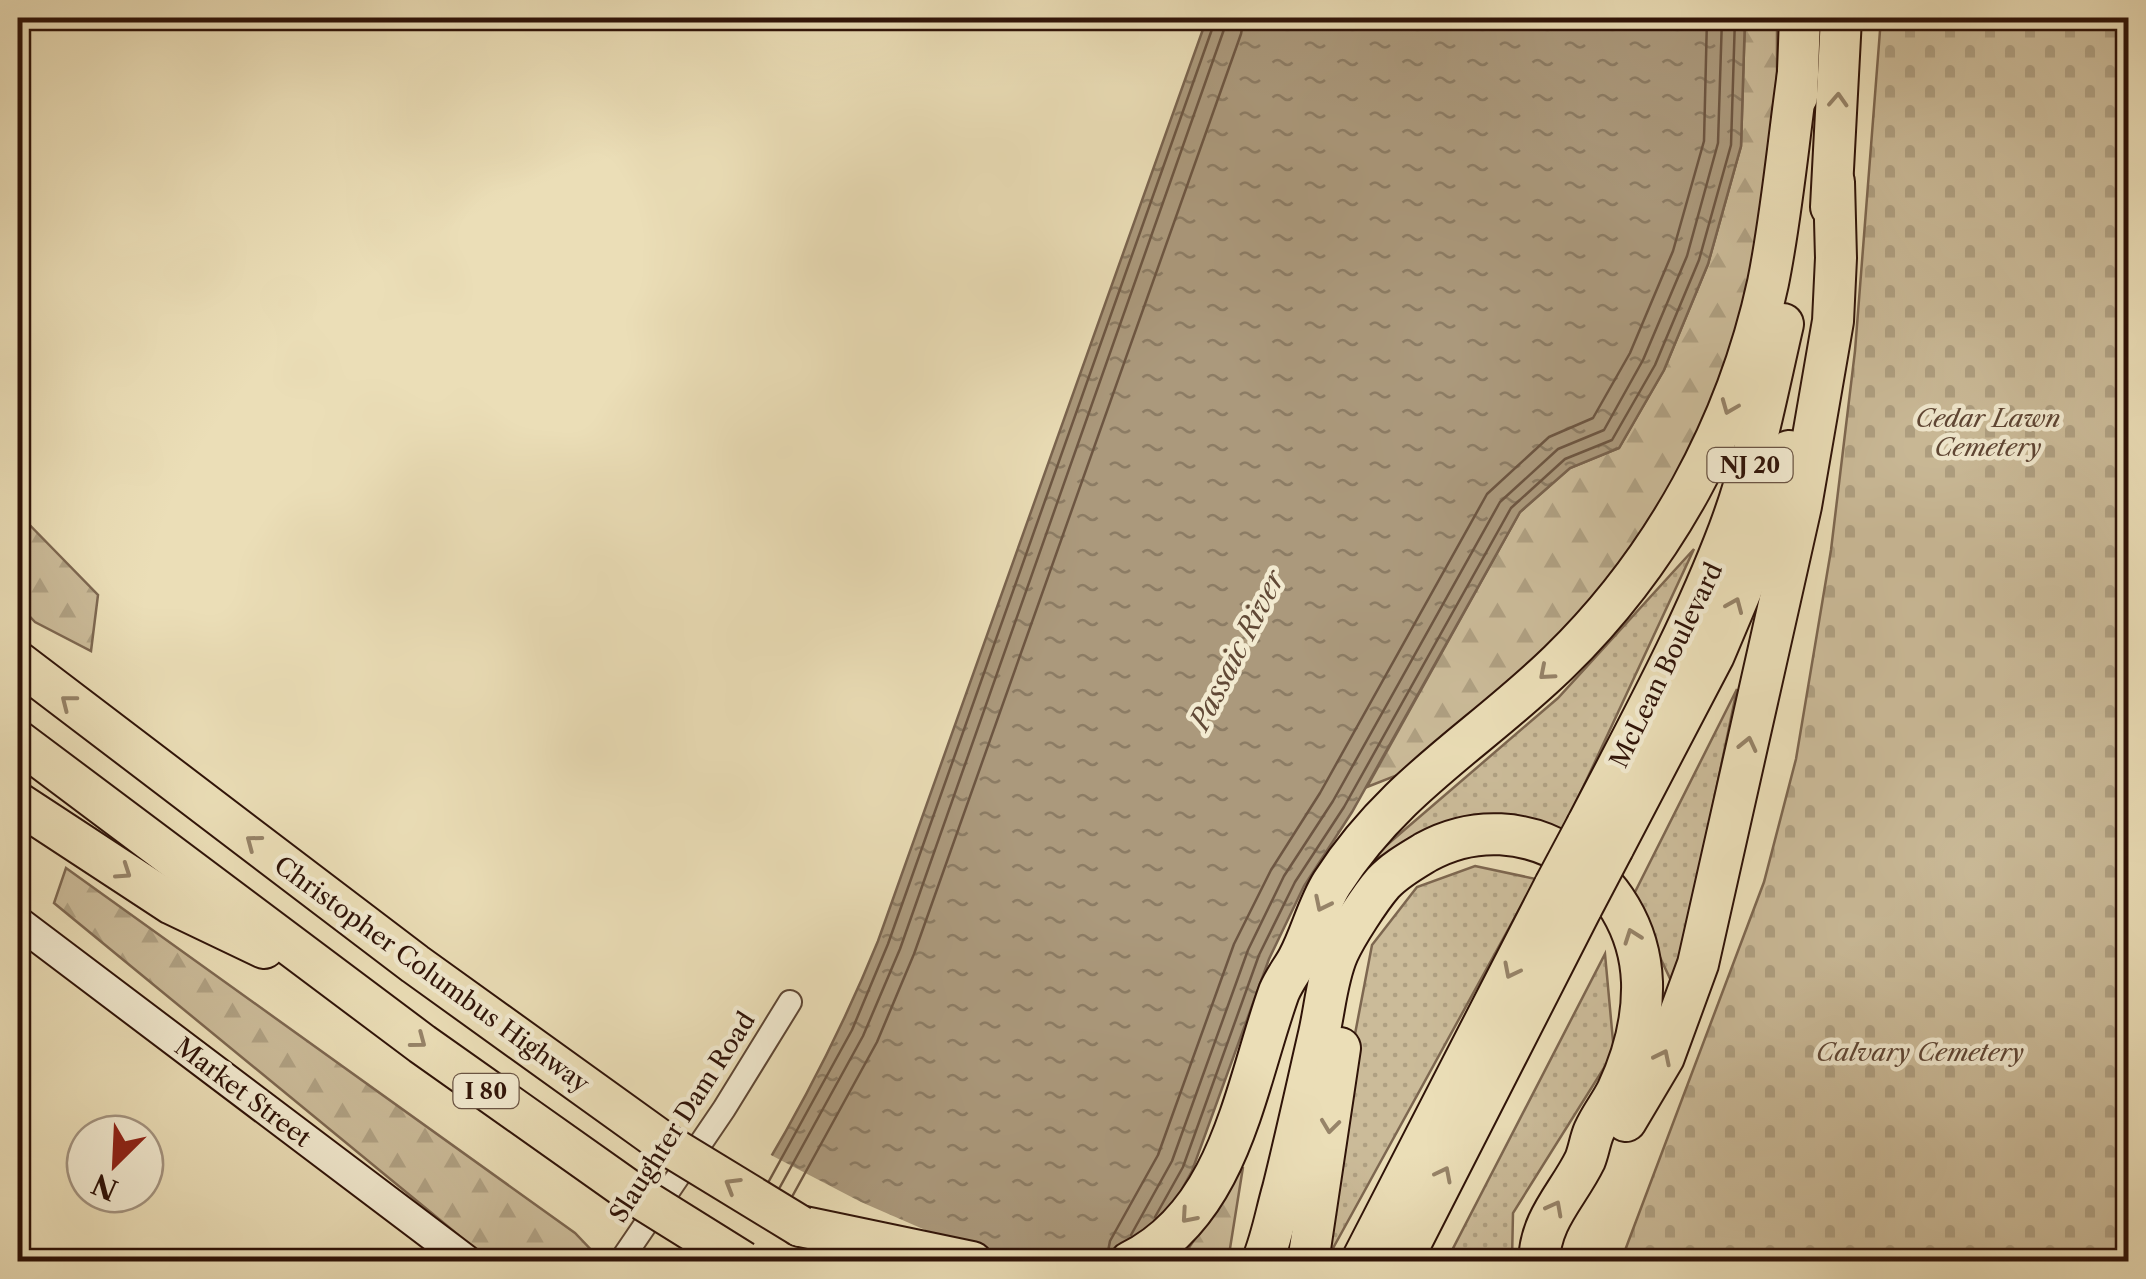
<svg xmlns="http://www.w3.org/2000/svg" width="2146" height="1279" font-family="'Libre Caslon Text',serif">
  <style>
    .grass { fill: url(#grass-dots); stroke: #7d6750; stroke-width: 2.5 }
    .forest { fill: url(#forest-firs); stroke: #7d6750; stroke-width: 2.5 }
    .cemetery { fill: url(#cemetery-stones); stroke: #7d6750; stroke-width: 2.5 }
    .water { fill: url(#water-ripples); stroke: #79634e; stroke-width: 2.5 }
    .pier { fill: #ebdeb7 }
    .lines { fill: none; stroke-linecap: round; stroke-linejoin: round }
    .shore { stroke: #6d5642; stroke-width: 2.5 }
    .minor-casing { stroke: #5e4634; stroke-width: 26 }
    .secondary-casing { stroke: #2f1308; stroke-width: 34 }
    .motorway-casing { stroke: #2f1308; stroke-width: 44 }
    .minor { stroke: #f2ead0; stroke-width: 22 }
    .secondary { stroke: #f2ead0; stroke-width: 30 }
    .motorway { stroke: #ebdeb7; stroke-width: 40 }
    .motorway-bridge-casing { stroke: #2f1308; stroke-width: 44; stroke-linecap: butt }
    .motorway-bridge { stroke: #ebdeb7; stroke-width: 40 }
    .oneway { stroke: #968368 }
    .labels { text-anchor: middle; stroke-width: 9; stroke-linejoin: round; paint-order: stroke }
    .shield { fill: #f2ead0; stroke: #6a5444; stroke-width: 2.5 }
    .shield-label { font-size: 22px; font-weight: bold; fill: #2f1308 }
    .park-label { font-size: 25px; font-style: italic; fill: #5e4534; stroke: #f2ead0 }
    .street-label { font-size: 25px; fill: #2f1308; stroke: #f2ead0 }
    .water-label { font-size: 28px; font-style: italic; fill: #614936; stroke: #f2ead0 }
  </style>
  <defs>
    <pattern id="grass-dots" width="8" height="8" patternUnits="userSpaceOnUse" patternTransform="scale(2.5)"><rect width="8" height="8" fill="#cbbb99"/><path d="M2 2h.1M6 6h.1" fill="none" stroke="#afa082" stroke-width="1.8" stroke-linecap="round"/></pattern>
    <pattern id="forest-firs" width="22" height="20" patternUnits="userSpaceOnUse" patternTransform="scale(2.5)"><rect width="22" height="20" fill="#cbbb99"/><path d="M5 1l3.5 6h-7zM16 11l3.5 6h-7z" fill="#afa082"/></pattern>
    <pattern id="cemetery-stones" width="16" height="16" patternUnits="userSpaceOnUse" patternTransform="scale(2.5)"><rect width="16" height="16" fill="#cbbb99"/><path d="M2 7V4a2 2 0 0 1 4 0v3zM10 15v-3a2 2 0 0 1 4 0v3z" fill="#afa082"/></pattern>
    <pattern id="water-ripples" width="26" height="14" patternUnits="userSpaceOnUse" patternTransform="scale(2.5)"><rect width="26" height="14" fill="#ab997c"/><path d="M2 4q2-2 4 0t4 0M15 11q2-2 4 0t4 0" fill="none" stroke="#8c7c64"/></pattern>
  </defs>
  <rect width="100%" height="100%" fill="#ebdeb7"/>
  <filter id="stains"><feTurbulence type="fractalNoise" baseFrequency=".002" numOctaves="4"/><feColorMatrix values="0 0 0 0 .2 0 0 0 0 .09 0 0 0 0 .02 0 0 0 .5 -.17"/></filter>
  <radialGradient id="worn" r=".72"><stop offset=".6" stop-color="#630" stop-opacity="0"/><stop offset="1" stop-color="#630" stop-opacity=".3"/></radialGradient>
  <g class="grass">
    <polygon points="1694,549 1560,837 1476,817 1367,862 1558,698"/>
    <polygon points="1737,689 1675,989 1632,898"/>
    <polygon points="1475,866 1536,879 1326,1261 1347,1076 1372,945 1417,887"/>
    <polygon points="1605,954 1614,1052 1513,1213 1512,1261 1446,1262"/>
  </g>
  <g class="forest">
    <polygon points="1745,18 1777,18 1777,157 1742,340 1693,470 1611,595 1408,771 1367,787 1520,512 1570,468 1619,448 1664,370 1708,264 1741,146"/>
    <polygon points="18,513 98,595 91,651 35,622 18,604"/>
    <polygon points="66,868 575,1233 598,1257 591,1262 490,1261 54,903"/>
    <polygon points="1243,1167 1228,1261 1180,1261"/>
  </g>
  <polygon class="cemetery" points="1881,18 2128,18 2128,1261 1621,1261 1764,882 1796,759 1831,550 1855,351"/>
  <path class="water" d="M1207,18H1745L1741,146L1708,264L1664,370L1619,448L1570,468L1520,512L1352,812L1304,886L1269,959L1192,1171L1142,1261L705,1262C773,1161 832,1054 878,941Z"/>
  <polygon class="pier" points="767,1153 861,1202 946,1239 1006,1257 1060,1262 700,1261"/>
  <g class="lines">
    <g class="shore">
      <polyline points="769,1181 852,1030 888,944 1216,18"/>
      <polyline points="780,1187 863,1036 900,949 1228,18"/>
      <polyline points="793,1195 877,1042 914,954 1241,34 1244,18"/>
      <polyline points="1155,1217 1183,1167 1259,955 1295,882 1344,807 1511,508 1565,459 1612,440 1655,365 1699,260 1731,145 1735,18"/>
      <polyline points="1131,1235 1172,1161 1248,950 1284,876 1333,801 1500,502 1558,449 1604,430 1643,360 1687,256 1718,143 1722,18"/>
      <polyline points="1106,1262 1110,1241 1158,1155 1234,944 1271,870 1320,793 1487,494 1549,437 1593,418 1630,353 1673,251 1704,141 1707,18"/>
    </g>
    <defs>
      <polyline id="minor" points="620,1262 724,1109 790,1002"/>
      <polyline id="secondary" points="18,922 468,1262"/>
      <g id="motorway">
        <polyline points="1797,97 1800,18"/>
        <polyline points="1831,207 1841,18"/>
        <polyline points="18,662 415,964 664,1143"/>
        <polyline points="18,741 422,1044 634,1194"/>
        <polyline points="18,803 172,904 264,948"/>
        <path d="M1587,825C1637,728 1690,633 1729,530C1754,464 1767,393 1783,324"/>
        <polyline points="1613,848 1714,655 1741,591 1789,451"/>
        <polyline points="1626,1121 1664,1057 1698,964 1801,506 1833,321 1836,258 1834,182"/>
        <polyline points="800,1226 972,1262"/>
        <path d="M1130,1262C1230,1213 1245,1087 1279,992C1284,980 1292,970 1298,959C1311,935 1317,907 1332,883C1395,785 1479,740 1559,662C1663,561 1737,426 1768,283C1782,214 1788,143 1798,73"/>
        <path d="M1262,1262C1272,1238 1276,1213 1283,1189C1296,1137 1307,1086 1319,1034C1325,1008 1327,978 1338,953C1346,935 1370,898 1383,883C1395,870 1411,861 1426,852C1524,798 1638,874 1642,982C1643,1020 1633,1057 1617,1091C1610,1105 1600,1117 1594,1131C1590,1140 1589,1150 1585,1160C1568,1195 1540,1219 1539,1262"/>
        <polyline points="1308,1262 1340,1048"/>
        <polyline points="1361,1262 1555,885"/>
        <polyline points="1401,1262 1582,907"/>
      </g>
    </defs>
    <use href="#minor" class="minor-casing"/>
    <use href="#secondary" class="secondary-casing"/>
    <use href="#motorway" class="motorway-casing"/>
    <use href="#minor" class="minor"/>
    <use href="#secondary" class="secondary"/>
    <use href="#motorway" class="motorway"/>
    <defs>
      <g id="motorway-bridge">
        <polyline points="1555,885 1587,825"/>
        <polyline points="1582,907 1613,848"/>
        <polyline points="664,1143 800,1226"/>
        <polyline points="634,1194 743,1262"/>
      </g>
    </defs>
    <use href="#motorway-bridge" class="motorway-bridge-casing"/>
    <use href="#motorway-bridge" class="motorway-bridge"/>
  </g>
  <defs><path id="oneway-chevron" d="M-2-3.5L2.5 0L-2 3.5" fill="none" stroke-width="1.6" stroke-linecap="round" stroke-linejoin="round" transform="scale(2.5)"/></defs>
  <g class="oneway">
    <use href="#oneway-chevron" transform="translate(1838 100) rotate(-87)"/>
    <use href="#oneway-chevron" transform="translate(1729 407) rotate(112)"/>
    <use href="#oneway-chevron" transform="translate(1735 605) rotate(-67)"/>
    <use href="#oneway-chevron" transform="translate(1546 673) rotate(139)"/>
    <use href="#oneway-chevron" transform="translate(68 702) rotate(-142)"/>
    <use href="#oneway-chevron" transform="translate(1748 744) rotate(-77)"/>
    <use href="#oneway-chevron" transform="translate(253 842) rotate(-143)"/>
    <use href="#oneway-chevron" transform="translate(124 872) rotate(34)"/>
    <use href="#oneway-chevron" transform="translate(1322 904) rotate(116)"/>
    <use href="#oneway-chevron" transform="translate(1632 936) rotate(-110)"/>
    <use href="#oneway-chevron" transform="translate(1511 971) rotate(117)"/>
    <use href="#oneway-chevron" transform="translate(419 1041) rotate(37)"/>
    <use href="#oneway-chevron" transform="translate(1663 1057) rotate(-64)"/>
    <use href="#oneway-chevron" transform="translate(1330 1126) rotate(97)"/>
    <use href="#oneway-chevron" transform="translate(1444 1174) rotate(-63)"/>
    <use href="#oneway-chevron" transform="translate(732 1185) rotate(-149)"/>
    <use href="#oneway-chevron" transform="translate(1555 1208) rotate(-62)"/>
    <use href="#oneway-chevron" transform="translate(1188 1216) rotate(131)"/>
  </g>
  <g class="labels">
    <g class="shield">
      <rect x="1707.5" y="448" width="85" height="34" rx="8"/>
      <rect x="453.5" y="1074" width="65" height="34" rx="8"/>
    </g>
    <g class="shield-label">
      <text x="1750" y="473">NJ 20</text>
      <text x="486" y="1099">I 80</text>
    </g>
    <g class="park-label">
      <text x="1988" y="427">Cedar Lawn<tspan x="1988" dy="29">Cemetery</tspan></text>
      <text x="1920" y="1061">Calvary Cemetery</text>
    </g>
    <g class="street-label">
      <text transform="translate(1666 665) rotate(-64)" y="9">McLean Boulevard</text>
      <text transform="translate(432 974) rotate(36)" y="9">Christopher Columbus Highway</text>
      <text transform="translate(243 1092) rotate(37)" y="9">Market Street</text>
      <text transform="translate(682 1117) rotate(-57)" y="9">Slaughter Dam Road</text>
    </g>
    <g class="water-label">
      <text transform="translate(1237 650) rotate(-63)" y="10">Passaic River</text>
    </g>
  </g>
  <rect width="2146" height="1279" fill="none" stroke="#ebdeb7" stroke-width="60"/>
  <rect x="20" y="20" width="2106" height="1239" fill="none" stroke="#2f1308" stroke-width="5"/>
  <rect x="30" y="30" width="2086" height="1219" fill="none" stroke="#2f1308" stroke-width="2.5"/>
  <g transform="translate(115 1164) rotate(204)"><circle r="48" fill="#f2ead0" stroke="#a49480" stroke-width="2.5"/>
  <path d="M0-8L18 38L0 25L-18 38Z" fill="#8f2418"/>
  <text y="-15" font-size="28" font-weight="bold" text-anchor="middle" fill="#2f1308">N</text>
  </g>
  <rect width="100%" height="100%" filter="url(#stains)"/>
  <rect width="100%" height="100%" fill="url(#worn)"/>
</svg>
